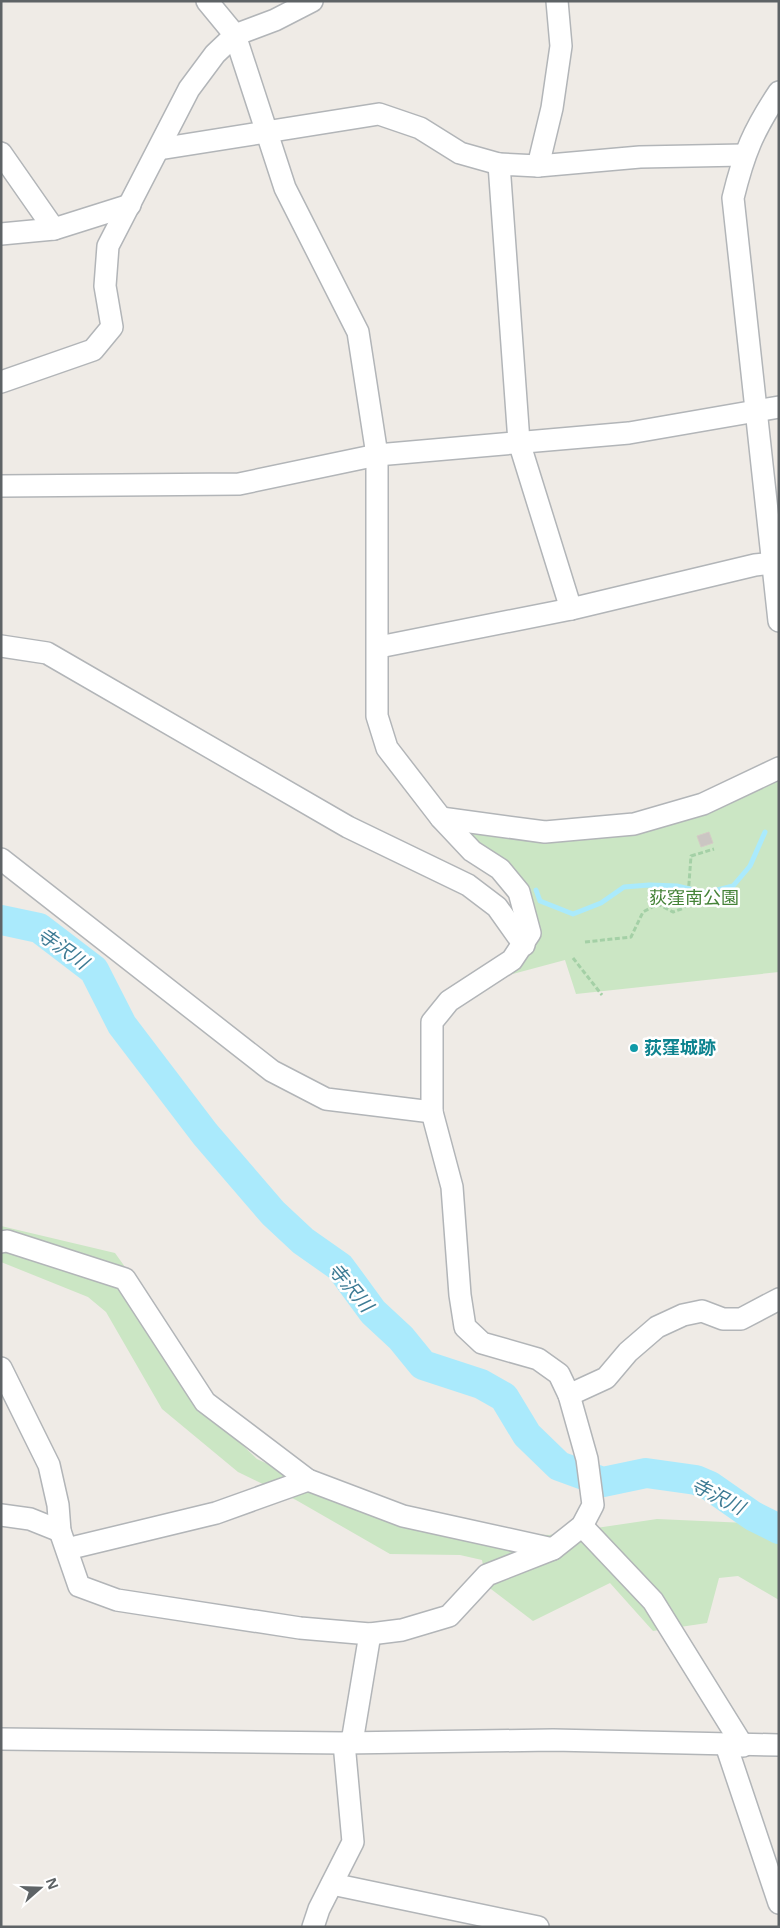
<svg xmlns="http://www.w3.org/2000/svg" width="780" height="1928" font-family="'Noto Sans','Noto Sans JP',sans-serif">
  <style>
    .green { fill: #cbe6c4 }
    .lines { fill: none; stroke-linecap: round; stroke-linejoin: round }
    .stream { stroke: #aaeafc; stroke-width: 5 }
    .river { stroke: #aaeafc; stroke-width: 30 }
    .building { fill: #cbc6c3; stroke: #d4ccc5 }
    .minor-casing { stroke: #b2b5b8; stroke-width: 24 }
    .path { stroke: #a4d0a6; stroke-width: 3; stroke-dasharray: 5 2.5; stroke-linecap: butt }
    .minor { stroke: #fff; stroke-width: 21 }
    .culture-dot { fill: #0f9aa8; stroke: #fff; stroke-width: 2 }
    .labels { text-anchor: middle; stroke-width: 5; stroke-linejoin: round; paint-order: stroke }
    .park-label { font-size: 18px; fill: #458338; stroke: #fff }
    .culture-label { font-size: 18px; font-weight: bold; fill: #0d838f; stroke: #fff; text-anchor: start }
    .water-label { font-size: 19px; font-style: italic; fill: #3d7b94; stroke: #fff }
  </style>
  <rect width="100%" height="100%" fill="#efebe6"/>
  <g class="green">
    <polygon points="779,772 779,972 576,994 565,960 487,981 514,963 523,884 474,847 463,825 640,829"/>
    <polygon points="1,1226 115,1253 178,1341 188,1393 257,1459 404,1528 549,1535 657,1519 747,1523 779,1532 779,1600 738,1576 719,1578 707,1623 653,1631 610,1583 533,1621 487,1586 482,1560 460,1555 390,1554 296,1500 238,1472 162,1409 106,1312 88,1297 1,1262"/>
  </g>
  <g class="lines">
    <polyline class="stream" points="536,890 540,901 573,914 601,903 624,887 649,885 677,886 706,893 733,886 750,866 765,832"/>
    <polyline class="river" points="1,920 39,928 94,970 122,1025 205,1134 273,1213 303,1241 340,1267 373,1312 401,1338 423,1365 481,1384 504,1397 527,1435 559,1466 603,1482 646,1473 696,1480 710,1486 753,1516 779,1529"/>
  </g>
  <polygon class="building" points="709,832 713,843 701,847 697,836"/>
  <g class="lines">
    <defs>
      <g id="minor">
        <path d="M779,92C753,131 744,153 733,198L779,621"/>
        <polyline points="159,149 379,114 420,128 460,153 499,164"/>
        <polyline points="1,153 54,229"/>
        <polyline points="538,166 552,108 561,46 557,1"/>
        <polyline points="1,234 54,229 130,205"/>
        <polyline points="1,382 93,350 112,327 105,286 108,246 189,89 215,54 235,35 275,20 312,1"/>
        <polyline points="1,486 239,484 377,455 629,433 779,407"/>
        <polyline points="571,609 519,442 499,164 538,166 640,157 744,155"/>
        <polyline points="1,646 47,653 348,827 468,885 497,907 524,945"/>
        <polyline points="379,647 571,609 755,565 773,563"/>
        <polyline points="441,818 545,832 634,824 703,804 779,768"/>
        <polyline points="1,859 272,1071 326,1099 432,1112"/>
        <polyline points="1,1242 7,1241 125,1279 205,1402 308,1480 403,1516 553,1549"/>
        <polyline points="1,1368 49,1465 58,1505 60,1531 79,1586 117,1600 300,1628 370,1634 402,1630 449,1616 487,1575 553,1549 582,1526 593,1505 587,1459 569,1395 559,1374 538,1359 482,1343 465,1327 460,1295 452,1187 432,1112 432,1022 449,1001 512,960 530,933 519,892 500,869 472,851 441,818 387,748 377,716 377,455 358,332 285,188 235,35 207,1"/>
        <polyline points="569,1395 606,1378 628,1352 657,1327 683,1315 702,1311 723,1319 741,1319 779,1299"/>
        <polyline points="1,1515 30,1519 60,1531"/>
        <polyline points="582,1526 653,1601 743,1746"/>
        <polyline points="67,1549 216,1513 308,1480"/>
        <polyline points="1,1739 344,1743 553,1740 779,1745"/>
        <polyline points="352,1742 370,1634"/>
        <polyline points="726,1745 779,1903"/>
        <polyline points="332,1884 538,1927"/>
        <polyline points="313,1927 319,1909 353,1842 344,1743"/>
      </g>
    </defs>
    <use href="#minor" class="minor-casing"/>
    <g class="path">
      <polyline points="585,942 631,937 643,912 658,904 673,912 684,908 688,897 691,856 714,849"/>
      <polyline points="573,958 602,995"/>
    </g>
    <use href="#minor" class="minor"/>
  </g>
  <circle class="culture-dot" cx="634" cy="1048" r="5"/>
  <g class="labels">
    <g class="park-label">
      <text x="694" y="904">荻窪南公園</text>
    </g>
    <g class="culture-label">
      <text x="644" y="1054">荻窪城跡</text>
    </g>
    <g class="water-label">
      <text transform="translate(63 948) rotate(35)" y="7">寺沢川</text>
      <text transform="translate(351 1287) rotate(50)" y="7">寺沢川</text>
      <text transform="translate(718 1496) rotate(27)" y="7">寺沢川</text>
    </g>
  </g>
  <rect width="780" height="1928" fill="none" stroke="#5e6366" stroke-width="5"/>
  <g transform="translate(40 1888) rotate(70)" stroke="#ffffff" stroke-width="4" paint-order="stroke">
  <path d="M0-4L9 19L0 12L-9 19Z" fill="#5e6366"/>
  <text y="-8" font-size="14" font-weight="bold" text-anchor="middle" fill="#5e6366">N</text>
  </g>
</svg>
